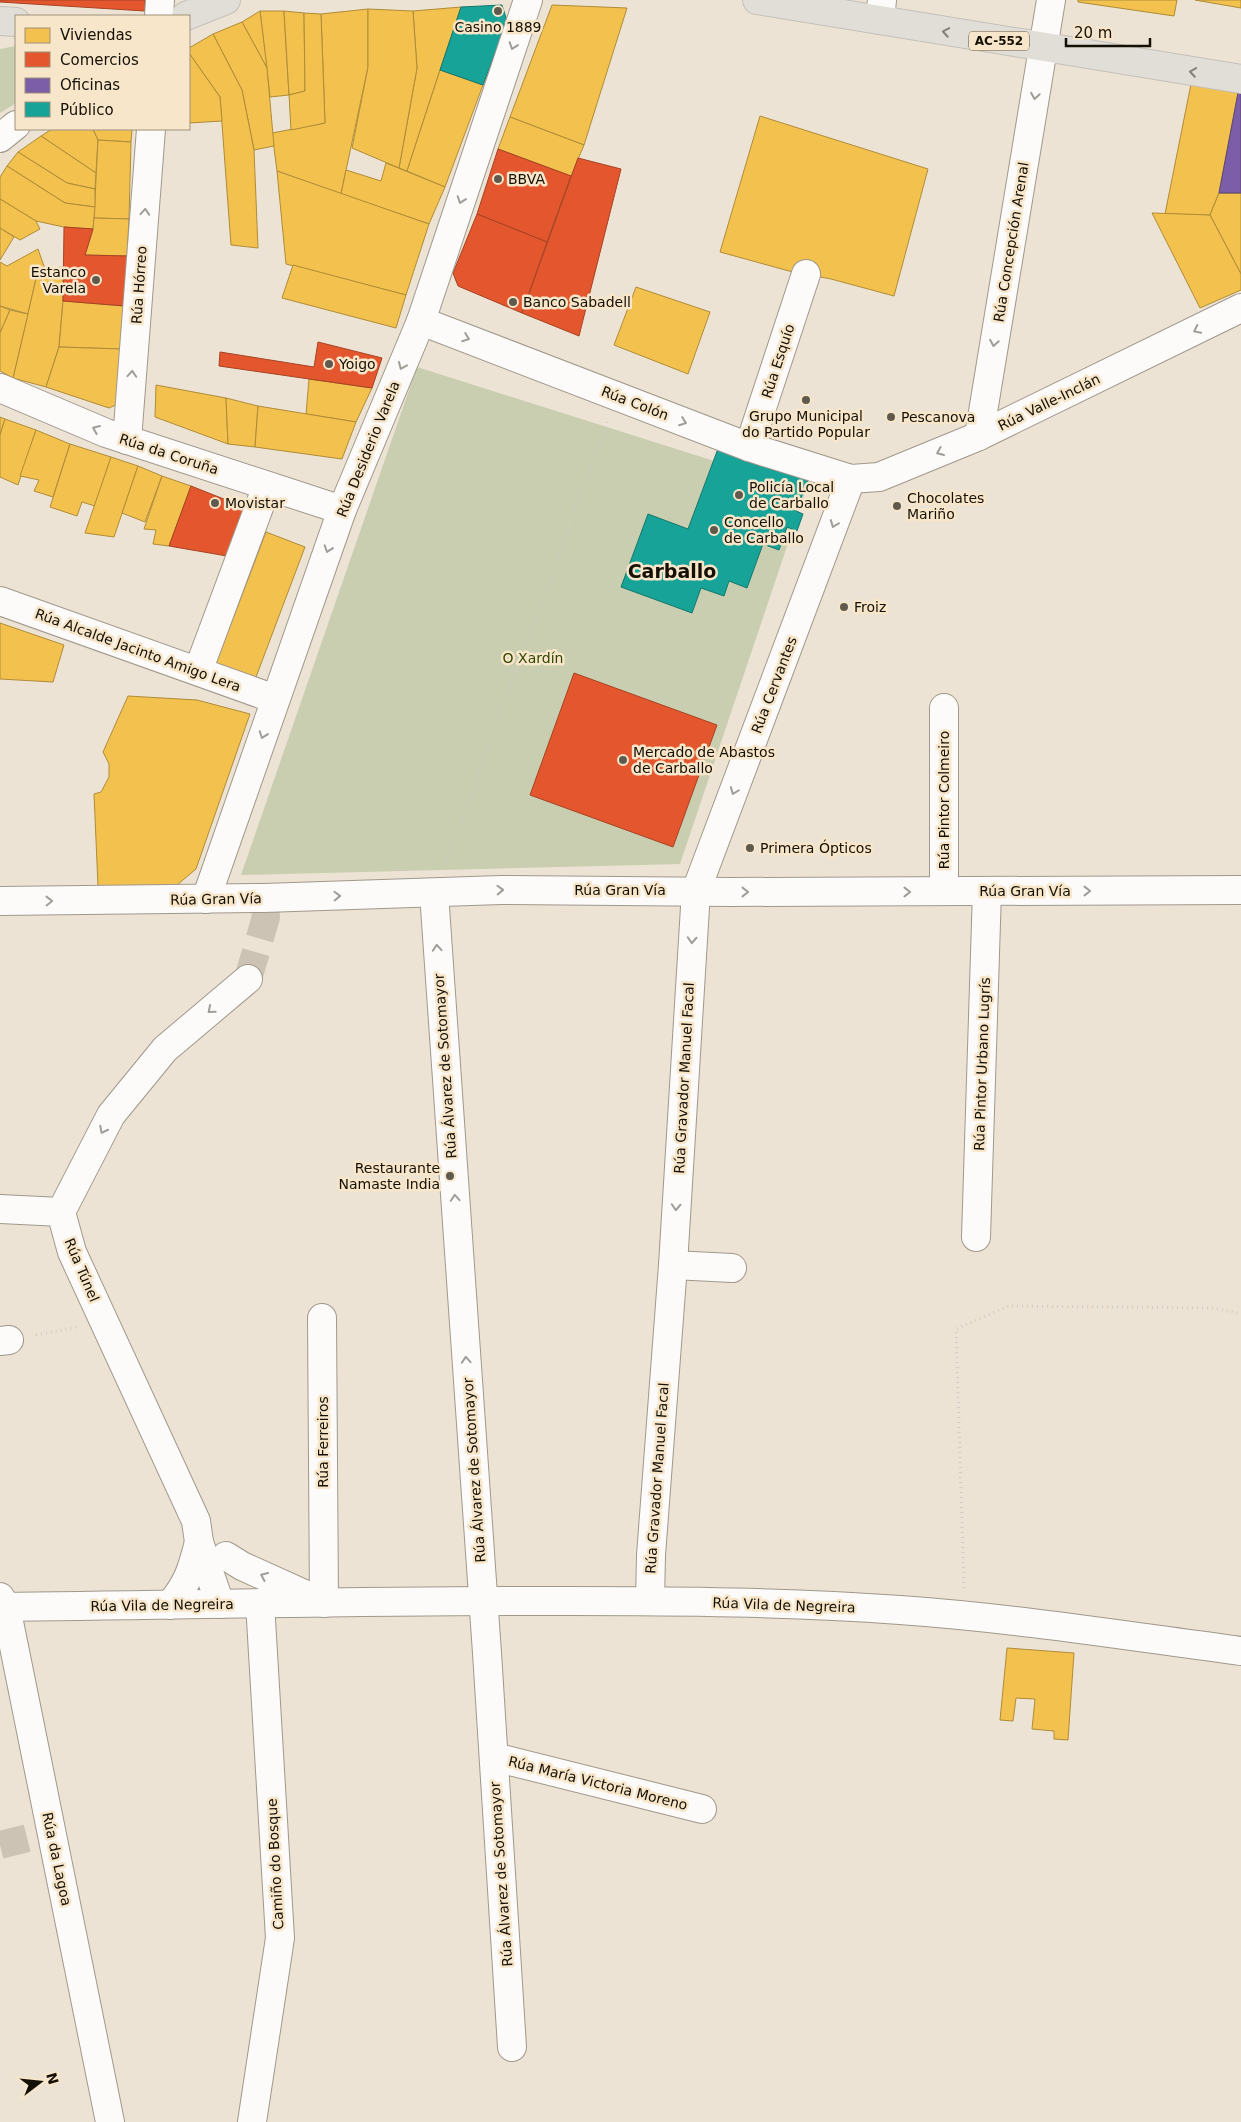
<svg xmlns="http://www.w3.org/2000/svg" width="1241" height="2122" font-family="'DejaVu Sans',sans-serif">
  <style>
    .green { fill: #c8ceaf }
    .homes { fill: #f2c14e; stroke: #b08c38 }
    .shops { fill: #e4572e; stroke: #a64222 }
    .offices { fill: #7b5ea7; stroke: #5c4777 }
    .public { fill: #17a398; stroke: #16776c }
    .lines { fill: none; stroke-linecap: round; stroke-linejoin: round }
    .minor-tunnel { stroke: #ccc3b5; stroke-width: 28; stroke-dasharray: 28 14; stroke-linecap: butt }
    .minor-casing { stroke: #a0988c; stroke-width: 30 }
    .major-casing { stroke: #c4c0b9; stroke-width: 30 }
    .path { stroke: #cfcdc8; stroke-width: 3; stroke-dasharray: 1 4; stroke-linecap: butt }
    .minor { stroke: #fcfbf9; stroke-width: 28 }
    .major { stroke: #e1ded7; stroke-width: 28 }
    .oneway { stroke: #858179 }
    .oneway2 { stroke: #a09d98 }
    .poi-dot { fill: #605a4e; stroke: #f7e6c9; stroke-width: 2 }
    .labels { text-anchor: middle; stroke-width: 5; stroke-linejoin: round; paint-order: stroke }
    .shield { fill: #f7e6c9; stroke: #595040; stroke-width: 1 }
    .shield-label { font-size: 12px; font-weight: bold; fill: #151006 }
    .poi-label { font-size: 14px; fill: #151006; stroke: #f7e6c9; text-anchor: start }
    .street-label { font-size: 14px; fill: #151006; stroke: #f7e6c9 }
    .park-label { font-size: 14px; fill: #304500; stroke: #f7e6c9 }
    .district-label { font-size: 19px; font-weight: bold; fill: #151006; stroke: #f7e6c9 }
  </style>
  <rect width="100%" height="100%" fill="#ece3d4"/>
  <g class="green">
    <polygon points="16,46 16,103 0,113 0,49"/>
    <polygon points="417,367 806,490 680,864 241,875"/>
  </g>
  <g class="homes">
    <polygon points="1078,0 1177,0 1174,16 1078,2"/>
    <polygon points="1195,0 1241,0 1241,8"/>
    <polygon points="552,5 627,8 584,145 510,117"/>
    <polygon points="461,7 440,70 407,171 399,168 417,68 413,11"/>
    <polygon points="368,9 368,67 341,194 277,171 272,133 325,123 321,14"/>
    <polygon points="368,9 413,11 417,68 399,168 352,148 368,67"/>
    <polygon points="260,11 284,11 289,95 270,97"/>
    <polygon points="260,11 267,68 242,22"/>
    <polygon points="284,11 304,13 305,91 289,95"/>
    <polygon points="304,13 321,14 325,123 291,130 289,95 305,91"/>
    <polygon points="242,22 267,68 274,146 254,150 242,90 213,34"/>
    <polygon points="213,34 242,90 254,150 258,248 231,245 220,97 189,53 189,48"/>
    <polygon points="189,53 220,97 222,121 189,123"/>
    <polygon points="440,70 483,85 445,187 407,171"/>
    <polygon points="1191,84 1238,93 1219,193 1210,215 1165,214"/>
    <polygon points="760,116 928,169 894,296 831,279 789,271 720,252"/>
    <polygon points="510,117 584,145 571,176 498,149"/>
    <polygon points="52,129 93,129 98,140 96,173 41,136"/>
    <polygon points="93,129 132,129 131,142 98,140"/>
    <polygon points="41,136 96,173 95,189 67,183 18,152"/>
    <polygon points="98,140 131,142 129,219 94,218"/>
    <polygon points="18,152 67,183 95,189 95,207 65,203 7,166"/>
    <polygon points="386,163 445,187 429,224 341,194 346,170 381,181"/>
    <polygon points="7,166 65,203 95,207 93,229 64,227 36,221 0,199 0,177"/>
    <polygon points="277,171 429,224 406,295 286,264"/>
    <polygon points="1219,193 1241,193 1241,274 1210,215"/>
    <polygon points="0,199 36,221 40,229 20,240 0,228"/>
    <polygon points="1152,213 1210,215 1241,274 1241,290 1200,308"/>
    <polygon points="94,218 129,219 127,256 85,255 93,229"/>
    <polygon points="0,228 14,237 0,260"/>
    <polygon points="38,249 45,269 38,270 28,314 0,306 0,262 7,266"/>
    <polygon points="293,265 406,295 396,328 282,298"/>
    <polygon points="63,267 63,301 59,347 46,387 13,378 38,270"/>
    <polygon points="636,287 710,312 688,374 614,345"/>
    <polygon points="63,301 125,306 122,349 59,347"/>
    <polygon points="0,306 10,310 0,333"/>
    <polygon points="10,310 28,314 13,378 0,371 0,333"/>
    <polygon points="59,347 122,349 118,404 109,408 46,387"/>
    <polygon points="309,379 372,388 356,422 306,414"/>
    <polygon points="156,385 226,398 228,444 155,417"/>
    <polygon points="226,398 258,406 255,447 228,444"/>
    <polygon points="258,406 356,422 342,459 255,447"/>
    <polygon points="0,417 5,419 0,435"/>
    <polygon points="5,419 36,430 18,485 0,477 0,435"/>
    <polygon points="36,430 70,444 53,497 34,491 39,480 20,476"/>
    <polygon points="70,444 111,457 95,506 82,502 77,516 50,507"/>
    <polygon points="111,457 138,466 114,537 85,533"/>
    <polygon points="138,466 162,476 145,522 122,513"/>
    <polygon points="162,476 191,486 169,546 153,544 156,530 144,529"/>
    <polygon points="266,532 305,547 256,677 216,663"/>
    <polygon points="0,623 64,645 53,682 0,679"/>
    <polygon points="128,696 197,700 250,714 196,869 177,885 98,886 94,794 101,792 109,777 109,764 103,752"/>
    <polygon points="1007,1648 1074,1653 1068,1740 1054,1739 1054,1731 1032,1729 1035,1699 1016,1698 1013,1721 1000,1720"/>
  </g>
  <g class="shops">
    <polygon points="0,0 145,0 145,11 0,2"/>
    <polygon points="498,149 571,176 547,242 477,214"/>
    <polygon points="578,158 621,169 579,336 522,313"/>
    <polygon points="477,214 547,242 522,313 458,286 453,273"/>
    <polygon points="64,227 93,229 85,255 127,256 125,306 63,301"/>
    <polygon points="318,342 382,358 372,388 219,366 220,352 314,367"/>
    <polygon points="191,486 244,507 227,556 169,546"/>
    <polygon points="574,673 717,725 673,847 530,795"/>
  </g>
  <polygon class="offices" points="1238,93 1241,94 1241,193 1219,193"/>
  <g class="public">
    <polygon points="502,5 507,21 483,85 440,70 461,7"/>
    <polygon points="719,446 811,472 796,511 803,514 797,531 787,527 779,550 763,544 747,588 729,581 724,596 701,588 692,613 621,587 648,514 688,529"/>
  </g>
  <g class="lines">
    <g class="minor-tunnel">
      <polyline points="248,979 266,917 264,898"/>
      <polyline points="0,1845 52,1832"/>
    </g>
    <defs>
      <g id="minor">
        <polyline points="159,16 160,0"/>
        <polyline points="880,20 882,0"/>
        <polyline points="0,138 16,125"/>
        <polyline points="421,321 749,447 851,479 879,477 979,436 1241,308"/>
        <polyline points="0,388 106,433 342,510"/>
        <polyline points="979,436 1051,0"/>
        <polyline points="127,440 151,129"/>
        <polyline points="749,447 806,274"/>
        <polyline points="0,601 275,699"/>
        <polyline points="198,671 267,486"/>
        <polyline points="944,891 944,708"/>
        <polyline points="434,893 487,1653 512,2047"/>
        <polyline points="206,899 342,510 421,321 528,0"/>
        <polyline points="0,901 264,898 501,890 731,892 1241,890"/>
        <polyline points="0,1209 61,1212"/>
        <polyline points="976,1237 987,891"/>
        <polyline points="673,1265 732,1268"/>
        <polyline points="0,1341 9,1340"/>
        <polyline points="226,1556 242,1566 324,1603 322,1318"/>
        <polyline points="0,1597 6,1607 110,2122"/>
        <polyline points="650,1601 651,1555 673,1265 696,891 851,479"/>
        <polyline points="220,1604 199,1542 196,1521 72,1252 61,1212 111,1115 165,1049 248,979"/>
        <path d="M170,1605C188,1583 192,1570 199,1542"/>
        <path d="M0,1607C190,1605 379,1600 569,1601C679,1601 790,1602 900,1610C1014,1618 1128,1636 1241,1651"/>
        <polyline points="494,1757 702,1809"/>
        <polyline points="252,2122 280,1938 260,1603"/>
      </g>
      <g id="major">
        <polyline points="757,0 1241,79"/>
        <polyline points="186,16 226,0"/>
        <polyline points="0,21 16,22"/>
      </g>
    </defs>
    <use href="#minor" class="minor-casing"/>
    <use href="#major" class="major-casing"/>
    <g class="path">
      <polyline points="445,864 607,422"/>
      <polyline points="36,1335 77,1327"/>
      <polyline points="964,1588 956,1329 1009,1306 1214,1308 1241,1314"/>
    </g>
    <use href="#minor" class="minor"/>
    <use href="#major" class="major"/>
  </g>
  <defs><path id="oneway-chevron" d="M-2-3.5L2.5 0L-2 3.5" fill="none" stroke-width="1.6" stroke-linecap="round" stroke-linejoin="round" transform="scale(1.25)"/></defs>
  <g class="oneway">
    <use href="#oneway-chevron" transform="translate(946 32) rotate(-170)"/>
    <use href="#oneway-chevron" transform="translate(1193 72) rotate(-171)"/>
  </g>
  <g class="oneway2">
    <use href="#oneway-chevron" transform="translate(513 46) rotate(109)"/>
    <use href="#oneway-chevron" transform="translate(1035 96) rotate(99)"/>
    <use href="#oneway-chevron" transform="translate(461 200) rotate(109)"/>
    <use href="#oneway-chevron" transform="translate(145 212) rotate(-86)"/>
    <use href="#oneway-chevron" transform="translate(1197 330) rotate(154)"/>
    <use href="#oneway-chevron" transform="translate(466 338) rotate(21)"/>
    <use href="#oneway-chevron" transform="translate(994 343) rotate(99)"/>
    <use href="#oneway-chevron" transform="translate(402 366) rotate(113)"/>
    <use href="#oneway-chevron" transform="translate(132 374) rotate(-86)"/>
    <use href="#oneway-chevron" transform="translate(683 422) rotate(21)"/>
    <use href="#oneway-chevron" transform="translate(96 429) rotate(-157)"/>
    <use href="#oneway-chevron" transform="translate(940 452) rotate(157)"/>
    <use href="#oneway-chevron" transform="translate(834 524) rotate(111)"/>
    <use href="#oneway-chevron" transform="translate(328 549) rotate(109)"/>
    <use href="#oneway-chevron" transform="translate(263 735) rotate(109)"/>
    <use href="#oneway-chevron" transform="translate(734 791) rotate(111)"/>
    <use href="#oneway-chevron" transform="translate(500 890) rotate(-2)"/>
    <use href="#oneway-chevron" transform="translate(1087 891)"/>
    <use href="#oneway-chevron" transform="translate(745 892)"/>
    <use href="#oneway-chevron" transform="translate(907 892)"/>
    <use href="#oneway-chevron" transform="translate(337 896) rotate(-2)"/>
    <use href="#oneway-chevron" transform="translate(49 901) rotate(-1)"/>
    <use href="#oneway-chevron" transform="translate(692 940) rotate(93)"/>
    <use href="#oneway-chevron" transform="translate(437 948) rotate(-94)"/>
    <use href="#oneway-chevron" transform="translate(211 1010) rotate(140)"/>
    <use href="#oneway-chevron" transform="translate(103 1130) rotate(117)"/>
    <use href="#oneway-chevron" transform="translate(455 1198) rotate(-94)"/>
    <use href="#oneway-chevron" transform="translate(676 1207) rotate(93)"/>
    <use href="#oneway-chevron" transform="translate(466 1360) rotate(-94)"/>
    <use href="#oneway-chevron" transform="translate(264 1576) rotate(-156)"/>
  </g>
  <g class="poi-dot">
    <circle cx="498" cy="11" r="5"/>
    <circle cx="498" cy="179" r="5"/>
    <circle cx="96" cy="280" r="5"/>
    <circle cx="513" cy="302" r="5"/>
    <circle cx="329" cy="364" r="5"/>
    <circle cx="806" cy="400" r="5"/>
    <circle cx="891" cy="417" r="5"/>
    <circle cx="739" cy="495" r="5"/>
    <circle cx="215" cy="503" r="5"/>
    <circle cx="897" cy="506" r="5"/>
    <circle cx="714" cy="530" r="5"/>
    <circle cx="844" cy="607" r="5"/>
    <circle cx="623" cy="760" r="5"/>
    <circle cx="750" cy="848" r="5"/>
    <circle cx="450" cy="1176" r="5"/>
  </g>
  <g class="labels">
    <rect class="shield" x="969" y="31.5" width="60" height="19" rx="4"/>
    <g class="shield-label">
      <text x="999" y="45">AC-552</text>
    </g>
    <g class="poi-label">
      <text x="498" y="32" text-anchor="middle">Casino 1889</text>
      <text x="508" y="184">BBVA</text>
      <text x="86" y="277" text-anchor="end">Estanco<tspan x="86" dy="16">Varela</tspan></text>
      <text x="523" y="307">Banco Sabadell</text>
      <text x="339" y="369">Yoigo</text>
      <text x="806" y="421" text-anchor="middle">Grupo Municipal<tspan x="806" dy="16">do Partido Popular</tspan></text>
      <text x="901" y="422">Pescanova</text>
      <text x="749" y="492">Policía Local<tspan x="749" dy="16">de Carballo</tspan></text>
      <text x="907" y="503">Chocolates<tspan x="907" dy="16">Mariño</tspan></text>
      <text x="225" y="508">Movistar</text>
      <text x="724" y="527">Concello<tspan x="724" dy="16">de Carballo</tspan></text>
      <text x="854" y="612">Froiz</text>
      <text x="633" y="757">Mercado de Abastos<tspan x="633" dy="16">de Carballo</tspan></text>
      <text x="760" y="853">Primera Ópticos</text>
      <text x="440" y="1173" text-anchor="end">Restaurante<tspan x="440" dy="16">Namaste India</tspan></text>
    </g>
    <g class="street-label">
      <text transform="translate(1011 242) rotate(-81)" y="5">Rúa Concepción Arenal</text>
      <text transform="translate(139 285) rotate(-86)" y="5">Rúa Hórreo</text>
      <text transform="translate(778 361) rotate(-72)" y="5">Rúa Esquío</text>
      <text transform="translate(1049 402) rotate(-26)" y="5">Rúa Valle-Inclán</text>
      <text transform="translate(635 403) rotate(21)" y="5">Rúa Colón</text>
      <text transform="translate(368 449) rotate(-68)" y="5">Rúa Desiderio Varela</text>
      <text transform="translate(169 454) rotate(18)" y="5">Rúa da Coruña</text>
      <text transform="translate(138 650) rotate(20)" y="5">Rúa Alcalde Jacinto Amigo Lera</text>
      <text transform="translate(774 685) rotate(-69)" y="5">Rúa Cervantes</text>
      <text transform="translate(944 800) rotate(-90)" y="5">Rúa Pintor Colmeiro</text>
      <text x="620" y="895">Rúa Gran Vía</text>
      <text x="1025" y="896">Rúa Gran Vía</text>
      <text transform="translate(216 899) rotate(-1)" y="5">Rúa Gran Vía</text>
      <text transform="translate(982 1064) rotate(-88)" y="5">Rúa Pintor Urbano Lugrís</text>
      <text transform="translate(445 1066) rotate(-94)" y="5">Rúa Álvarez de Sotomayor</text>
      <text transform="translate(684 1078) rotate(-87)" y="5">Rúa Gravador Manuel Facal</text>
      <text transform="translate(82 1270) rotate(67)" y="5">Rúa Túnel</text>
      <text transform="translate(323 1442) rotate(-90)" y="5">Rúa Ferreiros</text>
      <text transform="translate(474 1470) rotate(-94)" y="5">Rúa Álvarez de Sotomayor</text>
      <text transform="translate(657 1478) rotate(-86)" y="5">Rúa Gravador Manuel Facal</text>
      <text transform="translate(162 1605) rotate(-1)" y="5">Rúa Vila de Negreira</text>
      <text transform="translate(784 1605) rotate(2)" y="5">Rúa Vila de Negreira</text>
      <text transform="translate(598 1783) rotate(14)" y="5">Rúa María Victoria Moreno</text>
      <text transform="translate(57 1859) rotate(78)" y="5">Rúa da Lagoa</text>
      <text transform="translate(275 1864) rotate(-93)" y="5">Camiño do Bosque</text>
      <text transform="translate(501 1874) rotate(-94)" y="5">Rúa Álvarez de Sotomayor</text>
    </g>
    <g class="park-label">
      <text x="533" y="663">O Xardín</text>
    </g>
    <g class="district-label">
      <text x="672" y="578">Carballo</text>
    </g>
  </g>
  <rect x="15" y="15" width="175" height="115" fill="#f7e6c9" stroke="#9d907b"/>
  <rect x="25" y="28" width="25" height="15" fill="#f2c14e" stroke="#9d907b"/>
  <text x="60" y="40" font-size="15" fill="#151006">Viviendas</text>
  <rect x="25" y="52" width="25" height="15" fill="#e4572e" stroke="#9d907b"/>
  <text x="60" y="65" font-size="15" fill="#151006">Comercios</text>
  <rect x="25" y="78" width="25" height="15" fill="#7b5ea7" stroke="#9d907b"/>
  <text x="60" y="90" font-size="15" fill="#151006">Oficinas</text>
  <rect x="25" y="102" width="25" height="15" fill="#17a398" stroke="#9d907b"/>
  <text x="60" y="115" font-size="15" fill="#151006">Público</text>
  <g transform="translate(40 2082) rotate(74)" stroke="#f7e6c9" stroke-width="4" paint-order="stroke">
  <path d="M0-4L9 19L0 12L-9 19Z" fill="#151006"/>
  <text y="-8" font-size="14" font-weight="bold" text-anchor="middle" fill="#151006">N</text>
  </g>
  <path d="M1066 38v8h84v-8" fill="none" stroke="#151006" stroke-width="2.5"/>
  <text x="1074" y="38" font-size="15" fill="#151006" stroke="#f7e6c9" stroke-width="4" paint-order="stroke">20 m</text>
</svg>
